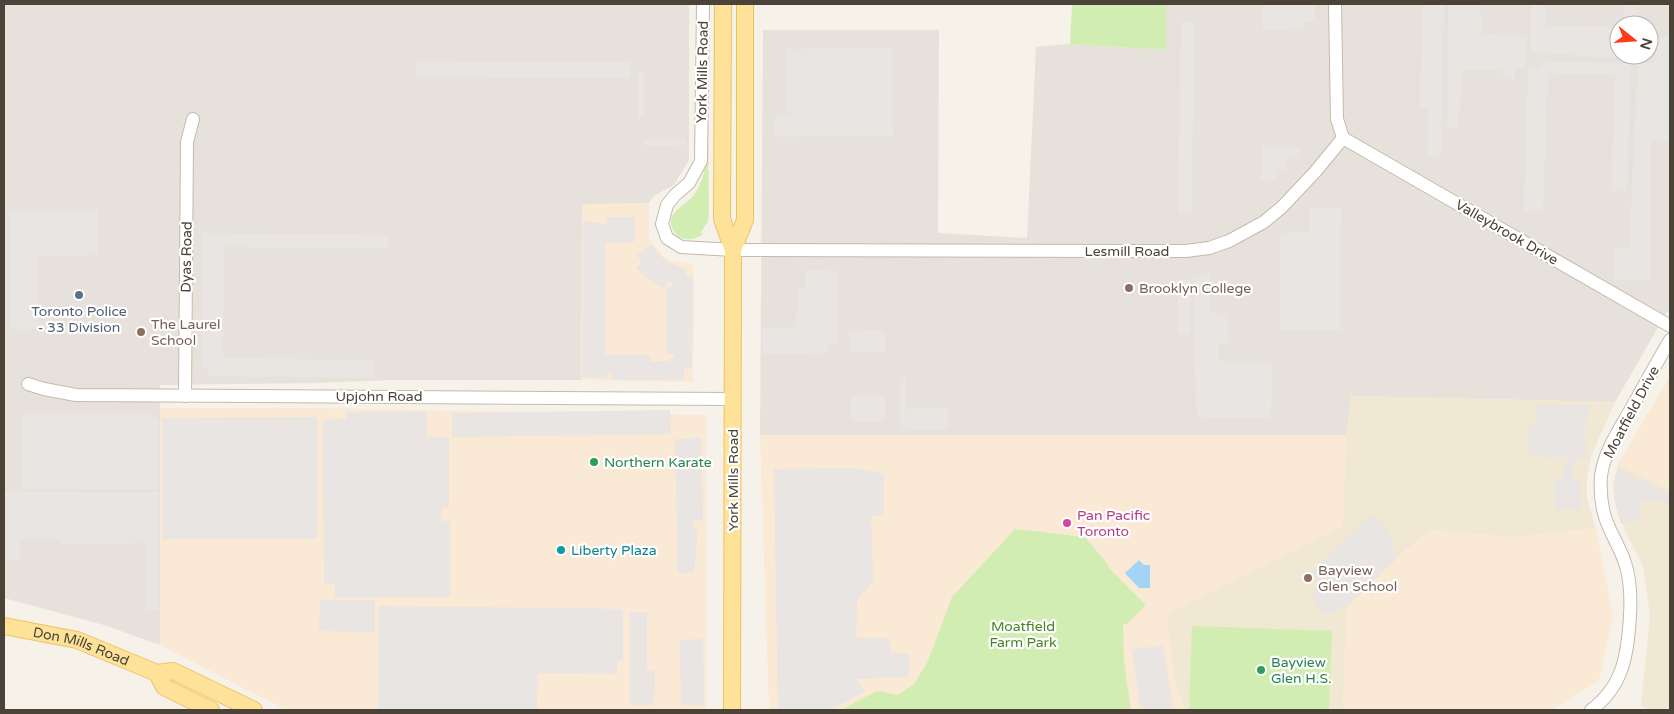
<svg xmlns="http://www.w3.org/2000/svg" width="1674" height="714" font-family="'Varela Round',sans-serif">
  <style>
    .commercial { fill: #f9e9d5 }
    .industrial { fill: #e6e1db; fill-rule: evenodd }
    .education { fill: #f0e8d3 }
    .green { fill: #d2edb1 }
    .parking { fill: #e8e5e2 }
    .water { fill: #a3d4f6 }
    .lines { fill: none; stroke-linecap: round; stroke-linejoin: round }
    .minor-casing { stroke: #c3bbac; stroke-width: 14 }
    .major-casing { stroke: #edc361; stroke-width: 18 }
    .minor { stroke: #fff; stroke-width: 12 }
    .major { stroke: #ffe29a; stroke-width: 16 }
    .education-dot { fill: #8d6e63; stroke: #fff; stroke-width: 2 }
    .service-dot { fill: #5c6f8a; stroke: #fff; stroke-width: 2 }
    .leisure-dot { fill: #2e9e5b; stroke: #fff; stroke-width: 2 }
    .hotel-dot { fill: #d1479c; stroke: #fff; stroke-width: 2 }
    .culture-dot { fill: #0f9aa8; stroke: #fff; stroke-width: 2 }
    .labels { text-anchor: middle; stroke-width: 4.5; stroke-linejoin: round; paint-order: stroke }
    .street-label { font-size: 14px; fill: #4b4337; stroke: #fff }
    .education-label { font-size: 14px; fill: #785e54; stroke: #fff; text-anchor: start }
    .service-label { font-size: 14px; fill: #4e5e75; stroke: #fff }
    .leisure-label { font-size: 14px; fill: #27864d; stroke: #fff; text-anchor: start }
    .hotel-label { font-size: 14px; fill: #b23c85; stroke: #fff; text-anchor: start }
    .culture-label { font-size: 14px; fill: #0d838f; stroke: #fff; text-anchor: start }
    .park-label { font-size: 14px; fill: #498325; stroke: #fff }
  </style>
  <rect width="100%" height="100%" fill="#f6f2ea"/>
  <g class="commercial">
    <polygon points="649,203 649,239 666,259 694,265 693,382 581,380 582,204"/>
    <polygon points="1670,376 1670,490 1618,464"/>
    <polygon points="160,408 319,408 706,415 706,710 286,710 160,645"/>
    <polygon points="760,435 1346,435 1343,527 1168,615 1176,687 1185,710 1124,710 1085,589 1109,566 1085,537 1015,529 914,700 879,710 769,710"/>
    <polygon points="1596,528 1613,616 1599,681 1551,710 1343,710 1346,608 1407,549 1429,530 1514,537"/>
  </g>
  <g class="industrial">
    <polygon points="4,4 689,4 689,160 674,185 655,195 649,203 582,204 581,380 392,380 313,383 160,385 160,645 104,625 4,598"/>
    <path d="M1166,4H1670V314L1667,312L1615,402L1352,396L1346,435H760L763,30H939L938,233L1027,238L1036,47L1070,44L1166,50ZM1619,25H1649V55H1619Z"/>
  </g>
  <g class="education">
    <polygon points="1351,396 1615,402 1592,454 1587,477 1587,498 1596,528 1514,537 1429,530 1407,549 1346,608 1343,710 1185,710 1176,687 1167,615 1343,527 1346,435"/>
    <polygon points="1618,464 1670,490 1670,710 1650,710 1641,706 1650,616 1643,566 1619,518 1615,502 1613,485"/>
  </g>
  <g class="green">
    <polygon points="1072,4 1166,4 1166,50 1070,44"/>
    <path d="M706,122H708L709,212L708,221L701,232L703,234C698,238 693,240 685,239C680,238 676,235 673,230C665,213 683,207 692,197C697,191 701,183 703,176C708,159 706,140 706,122Z"/>
    <polygon points="1015,529 1085,537 1109,566 1108,567 1146,605 1126,625 1123,623 1124,661 1131,710 842,710 857,701 877,691 898,695 914,684 928,661 952,597"/>
    <polygon points="1192,626 1332,631 1329,710 1189,710"/>
  </g>
  <g class="parking">
    <polygon points="1315,4 1315,21 1303,22 1303,29 1263,30 1262,5"/>
    <polygon points="1422,4 1444,4 1441,157 1427,157 1428,109 1420,108"/>
    <polygon points="1448,4 1480,4 1482,34 1527,36 1525,68 1515,69 1515,81 1503,77 1502,69 1463,71 1458,128 1447,127"/>
    <polygon points="1531,4 1545,4 1545,25 1619,27 1619,55 1638,55 1638,60 1531,52"/>
    <rect x="1624" y="4" width="14" height="21"/>
    <polygon points="1181,22 1194,22 1192,213 1178,213"/>
    <polygon points="1670,36 1670,141 1651,141 1651,281 1614,279 1615,247 1629,248 1638,63 1653,63 1652,38"/>
    <polygon points="892,48 893,136 775,137 775,115 792,115 792,111 786,111 786,49"/>
    <polygon points="416,61 630,62 630,78 416,77"/>
    <polygon points="1542,61 1631,64 1627,191 1611,191 1615,75 1548,73 1543,211 1524,211 1528,67 1542,68"/>
    <rect x="638" y="72" width="6" height="45"/>
    <polygon points="645,139 686,139 686,145 645,146"/>
    <polygon points="1262,147 1300,148 1300,159 1286,159 1286,170 1277,170 1276,180 1261,180"/>
    <polygon points="1309,208 1341,208 1340,330 1280,330 1280,233 1309,232"/>
    <polygon points="9,211 98,211 98,255 39,256 39,329 9,329"/>
    <polygon points="607,217 635,217 635,233 634,242 605,243 605,354 650,355 651,362 669,361 674,356 674,354 667,354 666,287 673,287 674,285 668,280 664,288 651,281 636,268 642,262 637,255 651,245 658,254 668,262 686,269 686,277 693,277 692,368 684,369 684,380 612,380 612,372 609,373 605,378 582,377 583,221 607,224"/>
    <polygon points="203,233 388,235 388,248 224,247 223,358 375,360 375,378 208,376 208,369 201,368"/>
    <polygon points="805,270 839,271 839,343 833,343 828,346 828,353 762,354 762,329 796,327 798,289 805,289"/>
    <polygon points="1209,274 1211,313 1228,313 1229,343 1219,344 1219,361 1272,361 1271,419 1197,417 1194,348 1193,277"/>
    <polygon points="1191,279 1190,334 1178,334 1178,280"/>
    <polygon points="885,330 885,352 849,352 849,331"/>
    <polygon points="905,377 905,409 948,408 948,430 900,431 900,378"/>
    <rect x="851" y="396" width="34" height="26"/>
    <polygon points="1534,404 1589,405 1589,414 1585,426 1586,457 1578,458 1572,472 1572,478 1580,478 1581,510 1555,510 1554,479 1562,479 1567,457 1546,458 1537,454 1529,454 1529,426 1537,426"/>
    <polygon points="670,410 671,434 452,437 452,413"/>
    <polygon points="346,412 427,412 427,437 449,438 449,507 442,508 441,515 442,521 450,521 450,597 335,597 335,584 324,584 323,420 346,419"/>
    <polygon points="23,413 150,413 151,418 158,418 158,490 23,489"/>
    <polygon points="317,417 317,538 162,539 162,418"/>
    <polygon points="701,438 703,520 693,521 693,529 702,529 698,529 694,573 678,573 675,439"/>
    <polygon points="854,468 884,474 884,515 871,516 873,581 857,600 856,638 889,638 891,653 910,654 908,677 856,679 865,691 830,710 778,710 774,469"/>
    <polygon points="1617,469 1670,494 1670,505 1657,499 1642,501 1639,521 1621,524 1615,502 1614,488"/>
    <polygon points="4,492 159,492 159,610 146,610 146,543 59,544 59,539 20,540 20,560 4,560"/>
    <polygon points="1373,514 1393,537 1393,550 1398,556 1347,606 1329,615 1316,605 1313,596 1319,579 1310,574"/>
    <polygon points="320,600 375,600 375,632 319,631"/>
    <polygon points="379,606 623,609 623,660 617,661 617,674 538,673 537,710 378,710"/>
    <polygon points="630,612 647,612 647,670 655,671 654,705 630,705"/>
    <polygon points="703,639 704,705 681,705 680,640"/>
    <polygon points="1163,645 1173,710 1141,710 1132,650"/>
  </g>
  <polygon class="water" points="1139,560 1144,565 1150,565 1150,588 1139,588 1125,573"/>
  <g class="lines">
    <defs>
      <g id="minor">
        <polyline points="703,4 701,161 689,183 675,195 667,205 662,224 667,238 681,247 733,250 1131,251 1186,251 1209,248 1229,241 1264,222 1282,207 1315,172 1343,138"/>
        <polyline points="1335,4 1337,119 1343,138"/>
        <polyline points="1343,138 1670,326"/>
        <polyline points="28,384 44,389 76,395 732,399"/>
        <polyline points="185,396 187,142 193,119"/>
        <path d="M1591,710C1624,686 1628,652 1630,615C1631,597 1631,580 1625,563C1620,547 1610,533 1605,517C1601,504 1600,490 1601,476C1604,451 1621,427 1632,407C1645,384 1657,362 1670,340"/>
      </g>
      <g id="major">
        <polyline points="723,4 722,219 733,250 732,710"/>
        <polyline points="733,250 745,220 745,4"/>
        <path id="s1" d="M4,626L77,640L157,673L173,671L254,710"/>
        <polyline points="157,673 164,687 211,710"/>
      </g>
    </defs>
    <use href="#minor" class="minor-casing"/>
    <use href="#major" class="major-casing"/>
    <use href="#minor" class="minor"/>
    <use href="#major" class="major"/>
  </g>
  <g class="education-dot">
    <circle cx="1129" cy="288" r="5"/>
    <circle cx="141" cy="332" r="5"/>
    <circle cx="1308" cy="578" r="5"/>
  </g>
  <circle class="service-dot" cx="79" cy="295" r="5"/>
  <g class="leisure-dot">
    <circle cx="594" cy="462" r="5"/>
    <circle cx="1261" cy="670" r="5"/>
  </g>
  <circle class="hotel-dot" cx="1067" cy="523" r="5"/>
  <circle class="culture-dot" cx="561" cy="550" r="5"/>
  <g class="labels">
    <g class="street-label">
      <text transform="translate(702 72) rotate(-89)" y="5">York Mills Road</text>
      <text transform="translate(1507 232) rotate(30)" y="5">Valleybrook Drive</text>
      <text x="1127" y="256">Lesmill Road</text>
      <text transform="translate(186 257) rotate(-89)" y="5">Dyas Road</text>
      <text x="379" y="401">Upjohn Road</text>
      <text transform="translate(1631 412) rotate(-62)" y="5">Moatfield Drive</text>
      <text transform="translate(733 480) rotate(-90)" y="5">York Mills Road</text>
      <text dy="5" stroke="none"><textPath href="#s1" startOffset="80">Don Mills Road</textPath></text>
    </g>
    <g class="education-label">
      <text x="1139" y="293">Brooklyn College</text>
      <text x="151" y="329">The Laurel<tspan x="151" dy="16">School</tspan></text>
      <text x="1318" y="575">Bayview<tspan x="1318" dy="16">Glen School</tspan></text>
    </g>
    <g class="service-label">
      <text x="79" y="316">Toronto Police<tspan x="79" dy="16">- 33 Division</tspan></text>
    </g>
    <g class="leisure-label">
      <text x="604" y="467">Northern Karate</text>
      <text x="1271" y="667">Bayview<tspan x="1271" dy="16">Glen H.S.</tspan></text>
    </g>
    <g class="hotel-label">
      <text x="1077" y="520">Pan Pacific<tspan x="1077" dy="16">Toronto</tspan></text>
    </g>
    <g class="culture-label">
      <text x="571" y="555">Liberty Plaza</text>
    </g>
    <g class="park-label">
      <text x="1023" y="631">Moatfield<tspan x="1023" dy="16">Farm Park</tspan></text>
    </g>
  </g>
  <rect width="1674" height="714" fill="none" stroke="#4b4337" stroke-width="10"/>
  <g transform="translate(1634 40) rotate(107)"><circle r="24" fill="#ffffff" stroke="#b7b4af"/>
  <path d="M0-4L9 19L0 12L-9 19Z" fill="#ff3a18"/>
  <text y="-8" font-size="14" font-weight="bold" text-anchor="middle" fill="#4b4337">N</text>
  </g>
</svg>
